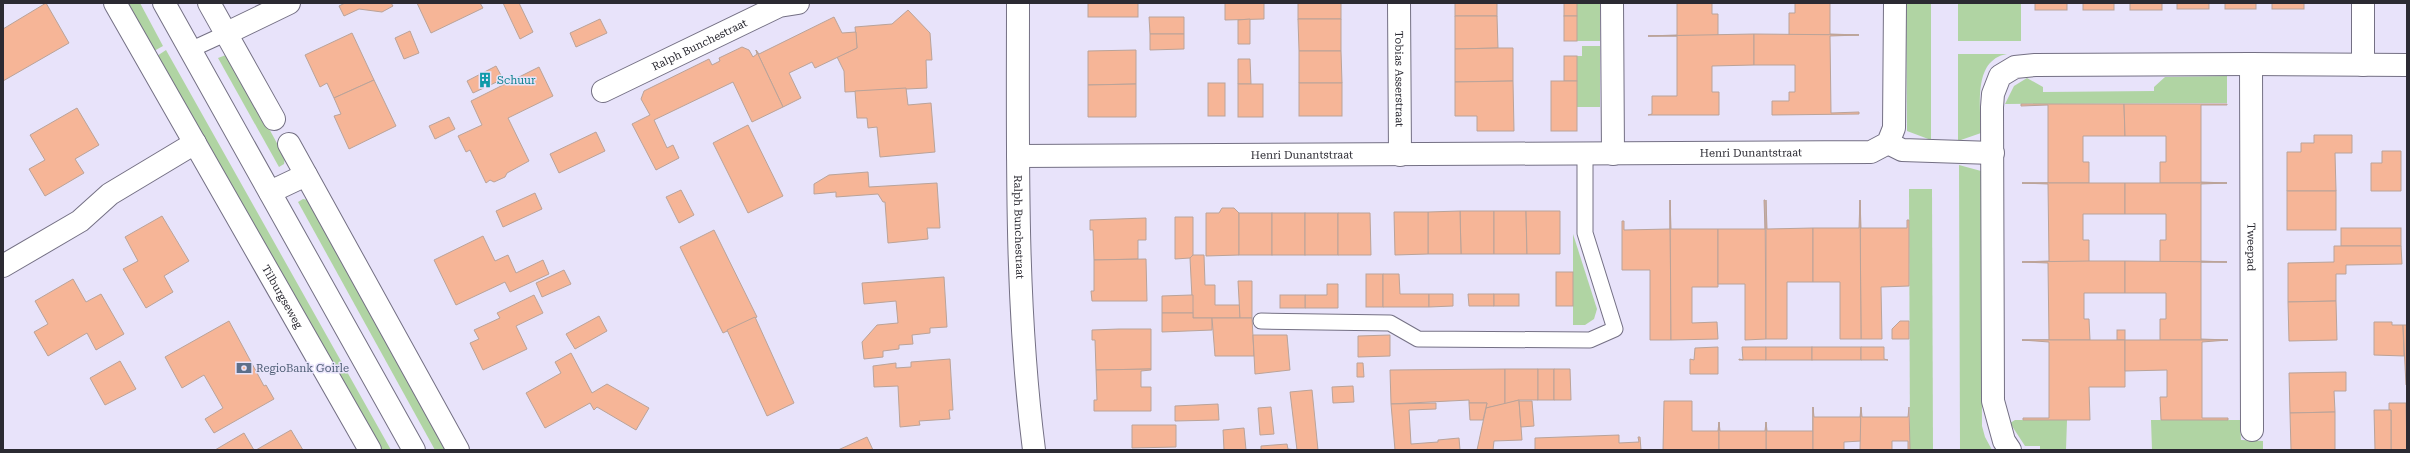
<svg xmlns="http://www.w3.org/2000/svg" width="2410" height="453" font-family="'Roboto Serif',serif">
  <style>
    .green { fill: #b0d4a3 }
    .building { fill: #f6b597; stroke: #baa399 }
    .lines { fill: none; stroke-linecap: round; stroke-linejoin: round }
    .lane-casing { stroke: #747084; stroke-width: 17 }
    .street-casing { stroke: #747084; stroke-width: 24 }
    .secondary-casing { stroke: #747084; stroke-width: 24 }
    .lane { stroke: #fff; stroke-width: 15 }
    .street { stroke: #fff; stroke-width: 22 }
    .secondary { stroke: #fff; stroke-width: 22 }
    .labels { text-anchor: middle; stroke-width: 3; stroke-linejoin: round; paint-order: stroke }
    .street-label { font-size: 11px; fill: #2b2a32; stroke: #e8e3fa }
    .culture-label { font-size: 11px; fill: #0d838f; stroke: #e8e3fa; text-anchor: start }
    .service-label { font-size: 11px; fill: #4e5e75; stroke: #e8e3fa; text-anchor: start }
  </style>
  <rect width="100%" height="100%" fill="#e8e3fa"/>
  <g class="green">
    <polygon points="126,3 140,3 163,46 154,51"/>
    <rect x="1577" y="3" width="23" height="38"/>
    <polygon points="1906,3 1931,3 1931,140 1907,131"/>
    <rect x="1958" y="3" width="63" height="38"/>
    <polygon points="1582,46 1600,46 1600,107 1577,107 1577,56 1582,56"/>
    <polygon points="166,50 391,450 381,450 157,56"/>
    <path d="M1958,54H2007C1972,60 1981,108 1981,133L1958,141Z"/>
    <polygon points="226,55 230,57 285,158 284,164 279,167 218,58"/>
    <polygon points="2227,76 2227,103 2005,104 2014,86 2027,78 2043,87 2043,92 2154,91 2154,87 2165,77"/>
    <polygon points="1959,165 1981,171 1982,426 1985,437 1992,450 1960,450"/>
    <polygon points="1909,189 1932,189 1933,450 1910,450"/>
    <polygon points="303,199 308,200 448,450 435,450 298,202"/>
    <polygon points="1573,234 1597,309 1594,319 1585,325 1573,325"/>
    <polygon points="2015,420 2067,420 2066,450 2040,450 2040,446 2025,446 2010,423"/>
    <polygon points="2151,420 2240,420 2241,440 2263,441 2263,450 2152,450"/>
  </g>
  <g class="building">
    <polygon points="46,3 69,43 3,81 3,29"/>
    <polygon points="345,3 391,3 393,6 382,12 359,9 344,16 339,6"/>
    <polygon points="417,3 480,3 483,8 431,33"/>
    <polygon points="503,3 519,3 533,32 520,39"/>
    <rect x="1088" y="3" width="50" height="14"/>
    <polygon points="1225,3 1264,3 1264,19 1225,20"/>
    <rect x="1298" y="3" width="43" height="16"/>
    <rect x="1455" y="3" width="42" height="13"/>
    <rect x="1564" y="3" width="13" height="13"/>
    <polygon points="1677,3 1712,3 1712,14 1718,14 1718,36 1648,36 1677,35"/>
    <polygon points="1795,3 1830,3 1830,34 1859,35 1789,35 1789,13 1795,13"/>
    <rect x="2035" y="3" width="32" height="7"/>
    <rect x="2083" y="3" width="31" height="7"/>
    <rect x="2130" y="3" width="32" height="7"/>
    <rect x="2177" y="3" width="32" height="6"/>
    <rect x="2225" y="3" width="31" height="6"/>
    <rect x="2272" y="3" width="32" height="6"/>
    <polygon points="908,10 930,33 932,60 926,60 927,88 845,92 844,71 837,57 857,48 855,27 892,24"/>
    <polygon points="1455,16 1497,16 1498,48 1455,49"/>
    <rect x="1564" y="16" width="13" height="25"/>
    <polygon points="834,17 842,33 856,32 857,48 815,68 812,62 789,73 801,98 783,107 756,50 759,54"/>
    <polygon points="1149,17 1184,17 1184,34 1150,34"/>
    <polygon points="600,19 607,33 576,47 570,33"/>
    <polygon points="1250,19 1250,44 1238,44 1238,20"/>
    <polygon points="1298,19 1341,19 1341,51 1299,51"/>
    <polygon points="410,31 419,53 404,59 395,38"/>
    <polygon points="352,33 374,80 334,98 327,83 320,87 305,55"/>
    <polygon points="1150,34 1184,34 1184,49 1150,50"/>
    <polygon points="1754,34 1754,65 1712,66 1712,92 1719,92 1719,115 1648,115 1652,114 1652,96 1677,96 1677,36 1648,36"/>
    <polygon points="1754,34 1859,35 1830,36 1831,113 1859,112 1859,114 1772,115 1772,101 1789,101 1789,92 1795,92 1795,65 1754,65"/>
    <polygon points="742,47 749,50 753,57 757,54 756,50 783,107 752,122 733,82 654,120 667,148 673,145 679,158 656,170 632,124 650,115 641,99 644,91 709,59 712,65 720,61 719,58"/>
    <polygon points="1498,48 1513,48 1513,81 1455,82 1455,49"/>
    <polygon points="1136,50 1136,84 1088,85 1088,51"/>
    <polygon points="1299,51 1341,51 1342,83 1299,83"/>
    <rect x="1564" y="56" width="13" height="25"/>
    <polygon points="1238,59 1250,59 1251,84 1238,84"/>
    <polygon points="496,66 503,79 473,93 467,81"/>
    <polygon points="539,67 553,96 508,118 529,161 507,173 505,177 494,182 490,180 486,183 470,150 466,152 458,136 482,125 471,101"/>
    <polygon points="374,80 396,126 349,149 334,116 341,114 334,98"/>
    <polygon points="1513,81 1514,131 1477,131 1477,116 1455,116 1455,82"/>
    <rect x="1551" y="81" width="26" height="50"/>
    <rect x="1208" y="83" width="17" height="33"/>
    <rect x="1299" y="83" width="43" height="33"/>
    <polygon points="1136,84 1136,117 1088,117 1088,85"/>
    <rect x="1238" y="84" width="25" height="33"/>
    <polygon points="906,88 908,105 931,103 935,152 880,157 877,127 868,128 867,118 857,118 855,91"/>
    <polygon points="2021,104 2124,104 2125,136 2083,136 2083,162 2089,162 2089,183 2022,183 2048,183 2048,105 2021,106"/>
    <polygon points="2124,104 2227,104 2227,105 2201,105 2201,182 2227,183 2160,183 2160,162 2166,162 2166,136 2125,136"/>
    <polygon points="77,108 99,145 75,159 84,173 45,196 29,169 45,160 30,135"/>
    <polygon points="449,117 455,129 435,139 429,126"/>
    <polygon points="748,125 783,196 748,213 713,143"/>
    <polygon points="596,132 605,151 559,173 550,154"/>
    <polygon points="2314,135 2352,135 2352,153 2335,153 2336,191 2287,191 2287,152 2301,152 2301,143 2314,143"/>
    <polygon points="2382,151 2401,151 2401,191 2371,191 2371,163 2382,163"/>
    <polygon points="868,172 869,187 937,183 940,228 927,228 928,239 888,243 885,202 883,202 878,194 836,197 836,192 814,194 814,184 829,175"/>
    <polygon points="2022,183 2125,183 2125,214 2083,214 2083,240 2089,240 2089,262 2022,262 2049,261 2048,184"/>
    <polygon points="2125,183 2227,183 2201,184 2201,261 2227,262 2160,262 2160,240 2166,240 2166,214 2125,214"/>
    <polygon points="681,190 694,215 679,223 666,197"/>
    <rect x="2287" y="191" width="49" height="39"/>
    <polygon points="535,193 542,209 503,227 496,211"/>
    <polygon points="1670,200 1671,340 1650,340 1650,270 1622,270 1622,221 1624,221 1624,230 1670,229"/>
    <polygon points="1670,200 1671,229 1718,229 1718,287 1692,287 1692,323 1717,322 1718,339 1671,340"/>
    <polygon points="1764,200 1765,200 1766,339 1745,340 1745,284 1718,284 1718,229 1765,229"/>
    <polygon points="1766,200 1767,229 1813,228 1813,282 1787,282 1787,339 1766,339"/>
    <polygon points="1860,200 1861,228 1907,228 1907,220 1909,220 1909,286 1881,287 1882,339 1861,339"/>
    <polygon points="1860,200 1861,339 1840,339 1840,282 1813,282 1813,228 1859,228"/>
    <polygon points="1222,208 1234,208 1239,213 1239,255 1206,256 1206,213 1219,213"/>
    <polygon points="1460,211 1494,211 1494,254 1461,254"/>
    <polygon points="1460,211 1461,254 1428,254 1428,212"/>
    <polygon points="1494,211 1526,211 1527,254 1494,254"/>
    <polygon points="1526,211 1560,211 1560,254 1527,254"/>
    <polygon points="1394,212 1428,212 1428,254 1395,255"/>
    <rect x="1239" y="213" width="33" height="42"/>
    <rect x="1272" y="213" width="33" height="42"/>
    <rect x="1305" y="213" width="33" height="42"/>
    <polygon points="1338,213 1370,213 1371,255 1338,255"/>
    <polygon points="162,216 189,261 164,276 173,292 146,308 123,269 138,261 125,237"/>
    <polygon points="1175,217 1193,217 1193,255 1190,258 1175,259"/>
    <polygon points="1146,218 1146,240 1138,240 1138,259 1094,260 1093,230 1090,230 1090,220"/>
    <rect x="2341" y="228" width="60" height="18"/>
    <polygon points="714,230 757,317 723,333 680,247"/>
    <polygon points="483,236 495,261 508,255 516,273 543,260 549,274 510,292 505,282 456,305 434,260"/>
    <polygon points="2334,246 2401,246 2402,264 2346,265 2346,274 2336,274 2336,301 2288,302 2288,263 2334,262"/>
    <polygon points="1193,255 1204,255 1205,285 1215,285 1215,305 1240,305 1240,318 1193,318 1190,258"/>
    <polygon points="1146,259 1147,301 1092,301 1091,291 1094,291 1094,260"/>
    <polygon points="2089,261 2125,261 2125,293 2084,293 2084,319 2089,319 2090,340 2022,340 2049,340 2048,263 2022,262"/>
    <polygon points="2125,261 2227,262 2201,262 2201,339 2228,340 2160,340 2160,319 2166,319 2166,293 2125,293"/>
    <polygon points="564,270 571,284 542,297 536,283"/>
    <rect x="1556" y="272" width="17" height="34"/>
    <rect x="1366" y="274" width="17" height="33"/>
    <polygon points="1383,274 1399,274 1400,294 1429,294 1429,307 1383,307"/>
    <polygon points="944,277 947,327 930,328 930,333 912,335 913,344 899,345 899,349 883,351 883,357 864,359 862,342 877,325 898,323 896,301 864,304 862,283"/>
    <polygon points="73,279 86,302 101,294 124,334 96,350 87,333 48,356 34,332 48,324 35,301"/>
    <polygon points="1238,281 1252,281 1252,318 1240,318"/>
    <polygon points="1327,284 1338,284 1338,308 1305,308 1305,295 1327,295"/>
    <polygon points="1429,294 1453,294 1453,306 1429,307"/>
    <polygon points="1468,294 1494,294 1494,306 1469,306"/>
    <rect x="1494" y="294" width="25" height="12"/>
    <polygon points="534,295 543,313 516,326 527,349 483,370 470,343 479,339 474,330 500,318 497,313"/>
    <polygon points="1191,295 1193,295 1193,313 1162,313 1162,296"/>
    <rect x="1280" y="295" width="25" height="13"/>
    <polygon points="2336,301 2337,340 2289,341 2288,302"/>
    <polygon points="1162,313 1193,313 1193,318 1212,318 1212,330 1162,332"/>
    <polygon points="599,316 607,331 575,349 566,334"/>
    <polygon points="755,317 794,403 767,416 727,330"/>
    <polygon points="1212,318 1252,318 1254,356 1215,356"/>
    <polygon points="229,321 264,386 266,385 274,399 214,433 205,419 223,408 204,375 182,388 165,357"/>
    <polygon points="1900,321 1909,321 1909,339 1892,339 1892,329"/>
    <polygon points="2374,322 2392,322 2392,325 2403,325 2404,356 2374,355"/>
    <polygon points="2403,325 2407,325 2407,385 2406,385"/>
    <polygon points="1119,329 1151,329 1151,369 1096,370 1095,340 1092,340 1092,330"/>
    <rect x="2117" y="330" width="8" height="10"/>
    <polygon points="1253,335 1287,335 1290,370 1255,374"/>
    <polygon points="1390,335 1390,356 1358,357 1358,336"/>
    <polygon points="2022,340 2125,340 2125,387 2089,387 2090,420 2023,420 2023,418 2049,418 2049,342"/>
    <polygon points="2125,340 2228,340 2202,342 2202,418 2228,418 2228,420 2161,420 2160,397 2167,397 2167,370 2125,371"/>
    <polygon points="1718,347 1718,374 1690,374 1690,359 1694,360 1695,348"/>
    <polygon points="1742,347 1766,347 1766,360 1739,360 1739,359 1743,360"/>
    <rect x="1766" y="347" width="46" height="13"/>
    <rect x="1812" y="347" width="49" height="13"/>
    <polygon points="1861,347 1884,347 1884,359 1888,360 1861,360"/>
    <polygon points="571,353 592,393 607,384 649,408 636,430 597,407 594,410 590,403 545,428 526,393 561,373 555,362"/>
    <polygon points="950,359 953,410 949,410 950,419 919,421 920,425 900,427 898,386 874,387 873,366 896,363 896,368 911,367 911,362"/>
    <polygon points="120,361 136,389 105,405 90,378"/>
    <polygon points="1357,363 1363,363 1364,377 1357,377"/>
    <polygon points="1151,369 1151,370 1141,371 1141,387 1151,387 1151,411 1094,411 1094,400 1097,400 1096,370"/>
    <polygon points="1505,369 1505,404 1486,408 1487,403 1469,403 1469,400 1391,404 1390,370"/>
    <polygon points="1505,369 1538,369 1538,400 1519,400 1505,404"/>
    <rect x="1538" y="369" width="16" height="31"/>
    <polygon points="1554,369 1570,369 1571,400 1554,400"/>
    <polygon points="2346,372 2346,391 2334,391 2335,412 2290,413 2289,373"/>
    <polygon points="1353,386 1354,402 1333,403 1332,387"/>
    <polygon points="1312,390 1318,450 1297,450 1290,392"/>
    <polygon points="1519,400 1522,440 1494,441 1493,450 1477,450 1486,408"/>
    <polygon points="1519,401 1532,401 1534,426 1521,427"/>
    <polygon points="1664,401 1692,401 1692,431 1718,431 1719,422 1719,450 1663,450"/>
    <polygon points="1436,403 1436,409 1409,410 1411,444 1438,442 1438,440 1459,438 1460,450 1395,450 1391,404"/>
    <polygon points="1469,403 1487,403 1483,420 1470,420"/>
    <polygon points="2389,403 2406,403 2407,450 2391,450 2391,410 2389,410"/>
    <polygon points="1218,404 1219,420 1175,421 1175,406"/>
    <polygon points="1271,407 1274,434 1260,435 1258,408"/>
    <polygon points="1813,407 1813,450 1766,450 1766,422 1767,431 1813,431"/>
    <polygon points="1813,407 1814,417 1860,417 1861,407 1861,441 1844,442 1844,450 1813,450"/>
    <polygon points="1861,407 1862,417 1908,417 1909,407 1910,450 1908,450 1908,441 1892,441 1892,450 1860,450"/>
    <polygon points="2374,410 2391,410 2391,450 2375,450"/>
    <polygon points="2335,412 2335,450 2291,450 2290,413"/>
    <polygon points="1719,422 1720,431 1765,431 1766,422 1766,450 1719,450"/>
    <polygon points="1132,425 1176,425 1176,447 1132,448"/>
    <polygon points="1244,428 1246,450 1224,450 1223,430"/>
    <polygon points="291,430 303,450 256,450"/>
    <polygon points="244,433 254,450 215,450"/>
    <polygon points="1619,435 1619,443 1639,442 1638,437 1640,437 1641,450 1535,450 1535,438"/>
    <polygon points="867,437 873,450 838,450"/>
    <polygon points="1287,444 1288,449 1297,450 1261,450 1261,446"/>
  </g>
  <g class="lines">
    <defs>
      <g id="lane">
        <polyline points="190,50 227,33"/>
        <polyline points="1261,321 1390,323 1418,339 1590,340 1615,329 1585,233 1585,154"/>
      </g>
      <g id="street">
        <path id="s1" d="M115,3L370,450"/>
        <polyline points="209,3 274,119"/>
        <path id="s2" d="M1018,3C1018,152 1015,302 1034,450"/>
        <path id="s3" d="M1399,3L1400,155"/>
        <polyline points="1612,3 1613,154"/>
        <polyline points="2363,3 2363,65"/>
        <polyline points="227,33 289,3"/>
        <path id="s4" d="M2251,64L2252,430"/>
        <path id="s5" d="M603,91L779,6L798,3"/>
        <polyline points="1888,143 1902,150 1993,153"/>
        <polyline points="289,144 458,450"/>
        <path id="s6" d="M1018,156L1871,152L1888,143L1894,128L1895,3"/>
        <polyline points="270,192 306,175"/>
        <polyline points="3,266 80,221 110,194 195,143"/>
        <polyline points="2010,450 2004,441 1993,401 1992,107 1993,94 2000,76 2015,67 2035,65 2251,64 2407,65"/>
      </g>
      <polyline id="secondary" points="164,3 414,450"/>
    </defs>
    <use href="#lane" class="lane-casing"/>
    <use href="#street" class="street-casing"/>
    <use href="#secondary" class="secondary-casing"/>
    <use href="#lane" class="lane"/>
    <use href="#street" class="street"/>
    <use href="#secondary" class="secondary"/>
  </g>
  <defs>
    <symbol id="building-bare" viewBox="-9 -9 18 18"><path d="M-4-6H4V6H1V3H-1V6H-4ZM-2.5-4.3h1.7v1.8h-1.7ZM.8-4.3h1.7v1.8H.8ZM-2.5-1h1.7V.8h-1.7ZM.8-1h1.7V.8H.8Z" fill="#0f9aa8" stroke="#e8e3fa" stroke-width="2.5" paint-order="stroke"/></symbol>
    <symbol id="bank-bare" viewBox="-9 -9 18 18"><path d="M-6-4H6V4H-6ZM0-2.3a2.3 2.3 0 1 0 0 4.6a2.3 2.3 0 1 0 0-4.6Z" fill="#5c6f8a" stroke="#e8e3fa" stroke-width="2.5" paint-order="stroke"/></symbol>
  </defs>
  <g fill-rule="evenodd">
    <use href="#building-bare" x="474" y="69" width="22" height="22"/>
    <use href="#bank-bare" x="233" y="357" width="22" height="22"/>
  </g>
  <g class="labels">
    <g class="street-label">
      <text dy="4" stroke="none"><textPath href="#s5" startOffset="107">Ralph Bunchestraat</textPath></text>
      <text dy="4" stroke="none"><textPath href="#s3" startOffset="76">Tobias Asserstraat</textPath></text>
      <text dy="4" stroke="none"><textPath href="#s6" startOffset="733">Henri Dunantstraat</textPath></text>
      <text dy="4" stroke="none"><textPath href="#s6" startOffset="284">Henri Dunantstraat</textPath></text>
      <text dy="4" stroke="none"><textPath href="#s2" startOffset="224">Ralph Bunchestraat</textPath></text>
      <text dy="4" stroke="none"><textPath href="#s4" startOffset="183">Tweepad</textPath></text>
      <text dy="4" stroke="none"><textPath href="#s1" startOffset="338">Tilburgseweg</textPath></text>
    </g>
    <g class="culture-label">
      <text x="497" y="84">Schuur</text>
    </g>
    <g class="service-label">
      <text x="256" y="372">RegioBank Goirle</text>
    </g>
  </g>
  <rect width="2410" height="453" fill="none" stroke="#2b2a32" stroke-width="8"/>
</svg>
